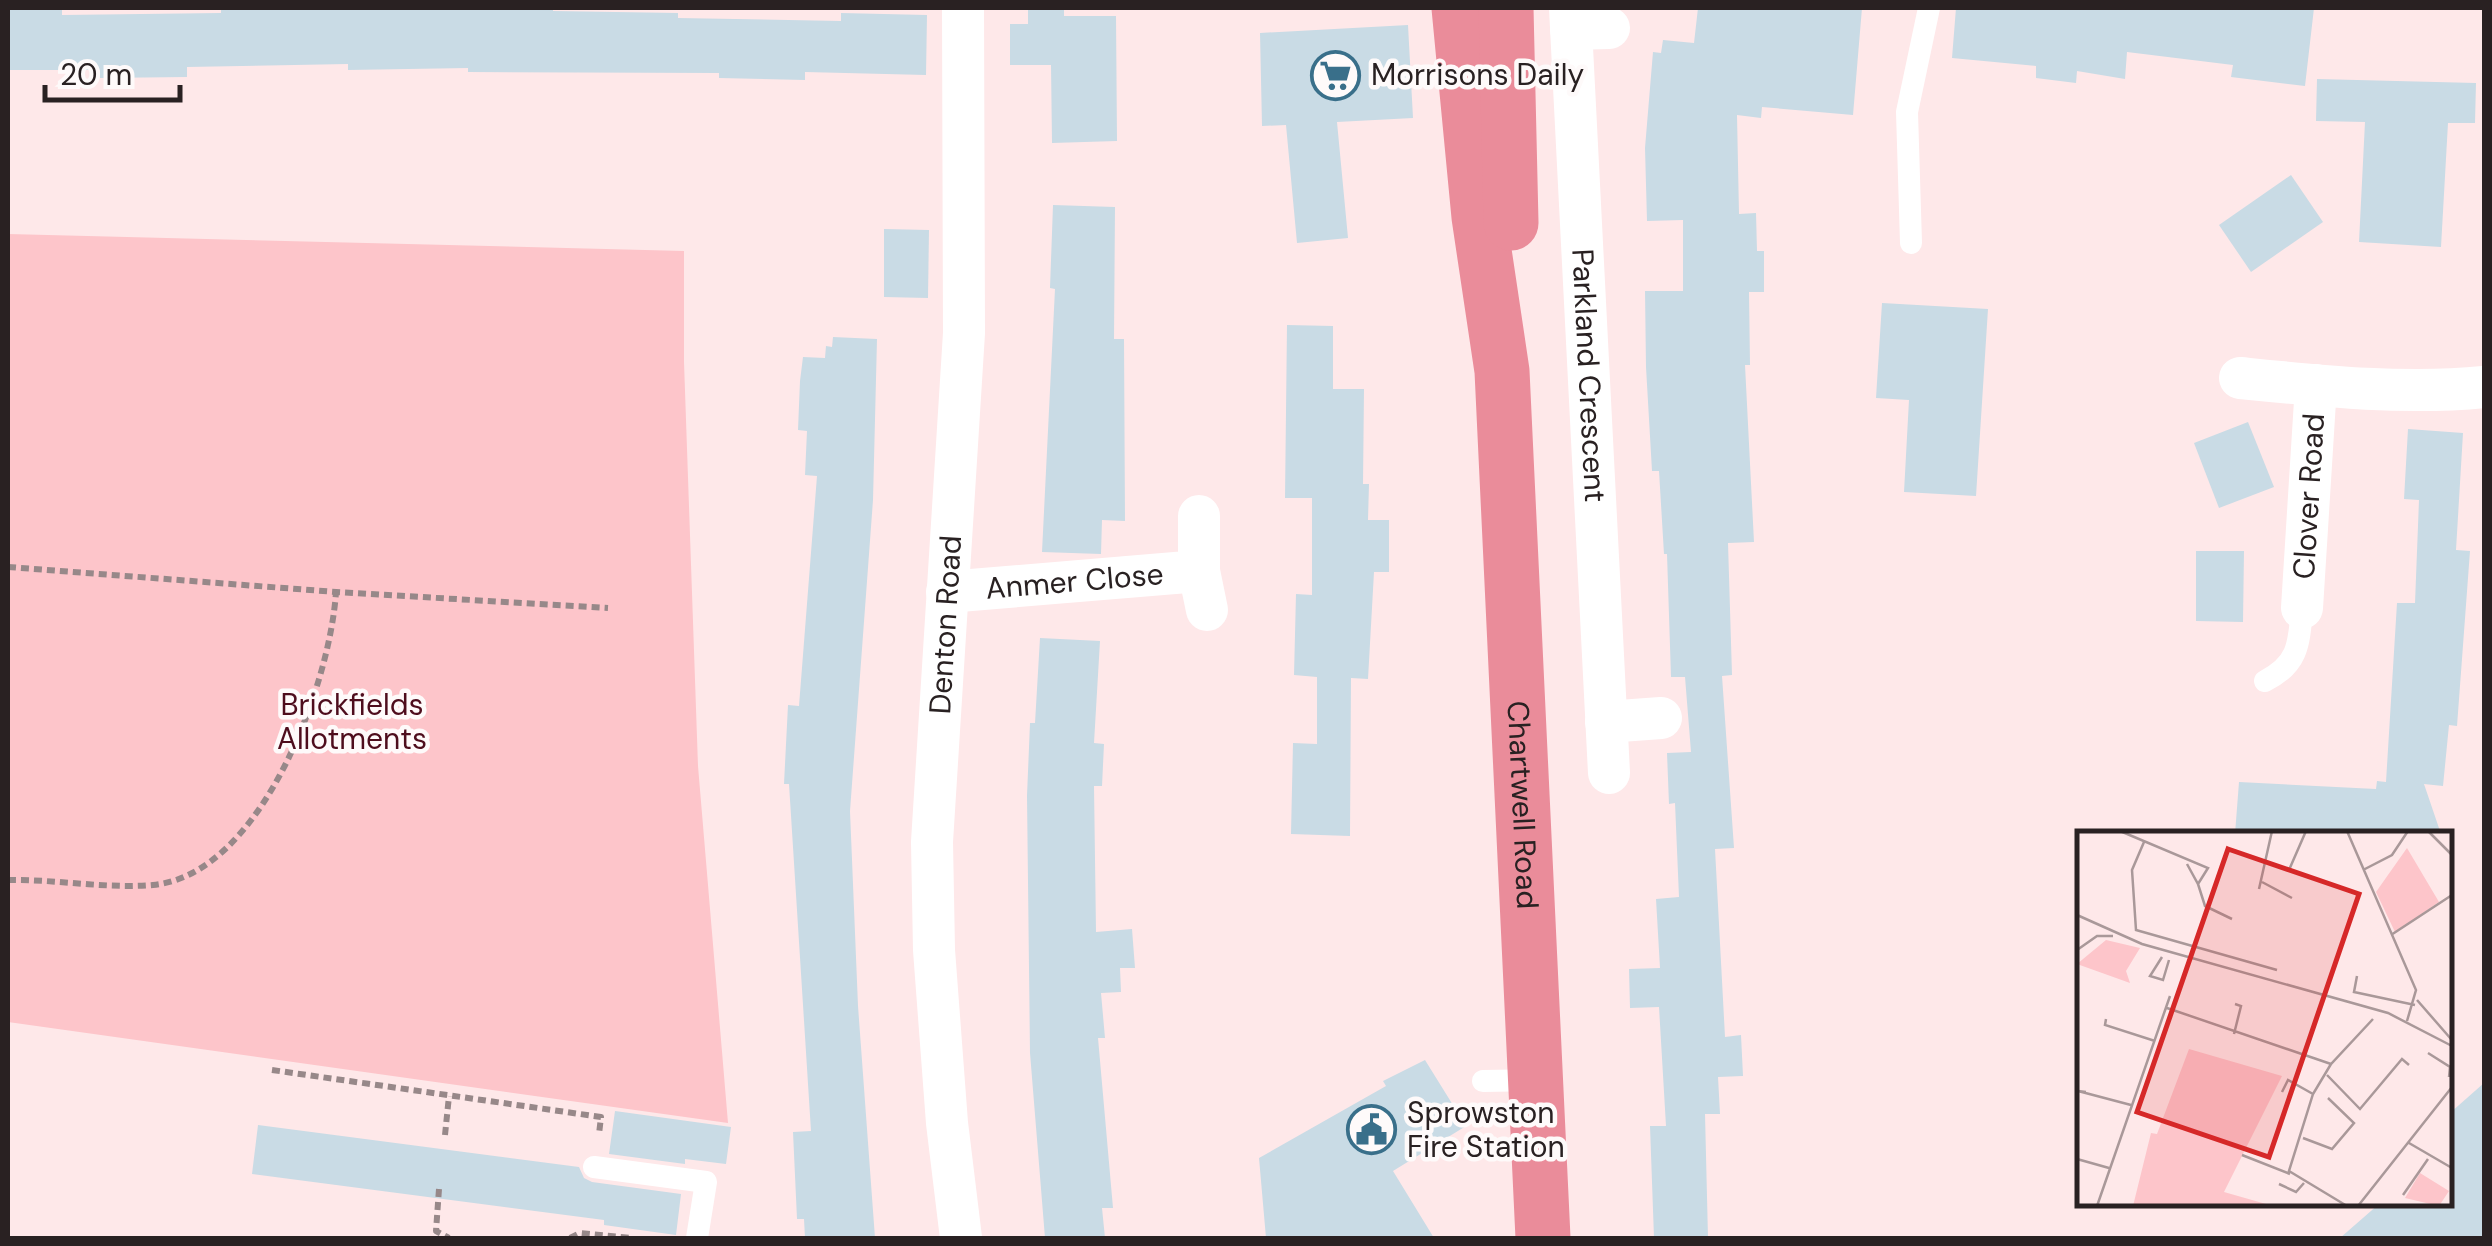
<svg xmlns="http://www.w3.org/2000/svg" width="2492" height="1246" font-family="'DM Sans',sans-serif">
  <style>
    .green { fill: #fdc5ca }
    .building { fill: #c9dbe5 }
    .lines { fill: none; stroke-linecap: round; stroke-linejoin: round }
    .path { stroke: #978889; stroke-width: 6; stroke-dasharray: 8 5; stroke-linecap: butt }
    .service { stroke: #fff; stroke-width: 22 }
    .minor { stroke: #fff; stroke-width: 42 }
    .trunk { stroke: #ea8c9a; stroke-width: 55 }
    .labels { text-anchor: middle; stroke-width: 9; stroke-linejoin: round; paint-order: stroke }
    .poi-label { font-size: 30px; fill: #292122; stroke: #fefafa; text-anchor: start }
    .street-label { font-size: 30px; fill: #292122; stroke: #fefafa }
    .park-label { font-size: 30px; fill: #4e0d1d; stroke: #fefafa }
    .inset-road { fill: none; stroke: #a99899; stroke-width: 2.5 }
    .view { fill: #d62828; fill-opacity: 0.15; stroke: #d62828; stroke-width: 5 }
    .inset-edge { fill: none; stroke: #292122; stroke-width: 5 }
  </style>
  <rect width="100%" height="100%" fill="#fee8e9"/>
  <polygon class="green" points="8,234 684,251 684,362 698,766 728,1123 8,1022"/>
  <g class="building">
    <polygon points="8,8 62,8 62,15 221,13 221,8 553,8 553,11 678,13 678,18 841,21 841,13 927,15 926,75 805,72 805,80 719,78 719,73 468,72 468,68 348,70 348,64 187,67 187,77 100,78 100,70 8,70"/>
    <polygon points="1028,8 1064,8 1064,16 1116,16 1117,141 1052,143 1051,65 1010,65 1010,24 1028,24"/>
    <polygon points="1698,8 1862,8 1853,115 1762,107 1761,118 1737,115 1739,214 1756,213 1757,251 1764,251 1764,292 1749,292 1750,365 1745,365 1754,542 1728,543 1732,675 1722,676 1734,848 1715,849 1725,1037 1741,1035 1743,1076 1718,1077 1720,1114 1705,1114 1708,1238 1654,1238 1650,1126 1666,1126 1659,1007 1630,1008 1629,969 1660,968 1656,899 1679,897 1675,803 1669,804 1667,753 1691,752 1685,677 1671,677 1667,554 1664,554 1659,471 1652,471 1646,367 1645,291 1683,291 1683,220 1647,221 1645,148 1653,52 1661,53 1663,40 1694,43"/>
    <polygon points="1956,8 2314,8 2305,86 2231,77 2233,65 2127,52 2125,79 2077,71 2076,83 2036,78 2036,66 1952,58"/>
    <polygon points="1408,25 1413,118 1337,122 1348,238 1297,243 1286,125 1262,126 1260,33"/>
    <polygon points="2317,79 2476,83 2475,123 2448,123 2441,247 2359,242 2365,122 2316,121"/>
    <polygon points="2291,175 2323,222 2251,272 2219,225"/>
    <polygon points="1053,205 1115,207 1114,339 1124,339 1125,521 1102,520 1101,554 1042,552 1055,289 1050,288"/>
    <polygon points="884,229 929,230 928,298 884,297"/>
    <polygon points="1882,303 1988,309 1976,496 1904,492 1909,400 1876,398"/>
    <polygon points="1287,325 1333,326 1333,389 1364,389 1363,484 1369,484 1368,520 1389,520 1389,572 1374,572 1368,679 1351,678 1350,836 1291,834 1293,743 1317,744 1317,677 1294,675 1296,594 1312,595 1312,498 1285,498"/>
    <polygon points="833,337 877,339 873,500 850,811 858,1006 875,1238 805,1238 804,1219 797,1219 793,1132 811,1131 789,784 784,784 788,705 799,706 817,476 805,475 807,431 798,430 800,381 803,357 825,358 826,346 832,347"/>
    <polygon points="2248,422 2274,487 2219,508 2194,443"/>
    <polygon points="2408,429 2463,433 2456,550 2470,551 2457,726 2449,725 2443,786 2424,784 2441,834 2235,834 2239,782 2376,789 2377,781 2386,782 2397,603 2415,603 2419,500 2404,499"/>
    <polygon points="2196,551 2244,551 2243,622 2196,621"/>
    <polygon points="1040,638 1100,641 1094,743 1104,744 1102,786 1094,786 1096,932 1132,929 1135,968 1120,968 1121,992 1101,993 1105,1038 1098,1038 1113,1208 1102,1208 1105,1238 1045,1238 1030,1053 1027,796 1030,723 1035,723"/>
    <polygon points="1425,1060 1466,1126 1393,1171 1434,1238 1266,1238 1259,1158 1386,1086 1383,1081"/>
    <polygon points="2484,1083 2484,1238 2340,1238 2379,1204 2450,1204 2450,1113"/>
    <polygon points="615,1111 731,1127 726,1164 685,1159 685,1164 609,1154"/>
    <polygon points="258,1125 579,1167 584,1178 592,1182 681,1194 676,1235 604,1225 604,1220 252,1174"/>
  </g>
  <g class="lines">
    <g class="path">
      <polyline points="8,567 336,592 608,608"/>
      <path d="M8,880C55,879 105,889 153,885C261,875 330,685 336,592"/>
      <polyline points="272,1070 601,1117 599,1134"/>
      <polyline points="445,1135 449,1096"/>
      <polyline points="439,1189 436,1231 449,1238"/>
      <polyline points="570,1238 580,1233 630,1238"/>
    </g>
    <g class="service">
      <polyline points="1911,243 1907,112 1929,8"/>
      <path d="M2265,681C2299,664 2299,643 2302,608"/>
      <polyline points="1483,1081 1536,1080"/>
      <polyline points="594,1167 706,1182 697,1238"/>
    </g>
    <g class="minor">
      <path id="s1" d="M1570,8L1609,773"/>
      <polyline points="1571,29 1609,28"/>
      <path d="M2240,378C2320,386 2404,395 2484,387"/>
      <polyline points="1199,571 1207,610"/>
      <path id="s2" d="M947,592L1199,571V516"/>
      <path id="s3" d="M2302,608L2316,385"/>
      <polyline points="1606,722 1661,718"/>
      <path id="s4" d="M961,1238L947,1123L934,950L932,842L964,333L963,8"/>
    </g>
    <g class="trunk">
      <path id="s5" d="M1459,8L1479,217L1502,371L1543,1238"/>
      <polyline points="1506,8 1511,223"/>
    </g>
  </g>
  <defs>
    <symbol id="supermarket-ring" viewBox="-11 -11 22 22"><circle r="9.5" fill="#fefafa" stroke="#396f8a" stroke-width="1.5"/><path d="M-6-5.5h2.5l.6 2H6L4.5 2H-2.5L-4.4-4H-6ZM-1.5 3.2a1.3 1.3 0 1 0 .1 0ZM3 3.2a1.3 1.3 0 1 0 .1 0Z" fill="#396f8a"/></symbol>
    <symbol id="civic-ring" viewBox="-11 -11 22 22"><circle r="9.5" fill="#fefafa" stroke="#396f8a" stroke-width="1.5"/><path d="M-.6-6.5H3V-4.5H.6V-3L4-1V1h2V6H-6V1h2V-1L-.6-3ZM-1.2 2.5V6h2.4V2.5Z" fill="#396f8a"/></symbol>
  </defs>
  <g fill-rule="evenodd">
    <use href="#supermarket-ring" x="1308" y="48" width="55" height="55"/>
    <use href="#civic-ring" x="1344" y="1102" width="55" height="55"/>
  </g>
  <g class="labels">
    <g class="poi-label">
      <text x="1371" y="85">Morrisons Daily</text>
      <text x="1407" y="1123">Sprowston<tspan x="1407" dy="34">Fire Station</tspan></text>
    </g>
    <g class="street-label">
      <text dy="10" stroke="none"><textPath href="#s1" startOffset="368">Parkland Crescent</textPath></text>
      <text dy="10" stroke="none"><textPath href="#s3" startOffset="112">Clover Road</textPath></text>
      <text dy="10" stroke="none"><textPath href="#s2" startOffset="128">Anmer Close</textPath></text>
      <text dy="10" stroke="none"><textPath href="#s4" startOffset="615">Denton Road</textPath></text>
      <text dy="10" stroke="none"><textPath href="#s5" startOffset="800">Chartwell Road</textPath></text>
    </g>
    <g class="park-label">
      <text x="352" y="715">Brickfields<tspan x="352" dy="34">Allotments</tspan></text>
    </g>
  </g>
  <g transform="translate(2077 831)">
    <rect width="375" height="375" fill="#fee8e9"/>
    <path d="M29,109L63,117L49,140L53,152L0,133ZM343,342L372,360L362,375L328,367Z" fill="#fdc5ca"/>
    <path d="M330,17L362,71L318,101L299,61ZM112,218L205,245L147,361L196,375H56L74,302L80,303Z" fill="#fdc5ca"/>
    <path class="inset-road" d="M43,0L131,37L121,53L110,33M270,0L339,159L330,190M351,0L375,24M67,11L55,39L59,99L200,139M212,39L229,0M286,39L315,24L331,0M185,51L215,67M121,53L128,75L155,88M182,58L195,0M0,84L65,113L311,182L375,215M314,104L375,64M0,119L20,105H36M85,126L73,145L86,149L92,129M280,145L277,161L338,174M340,169L374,208M90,177L254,233L296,188M29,188L28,194L78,210M157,203L164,175L158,173M351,222L373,236L372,246M254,233L236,263L212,340L270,375M250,244L283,278L325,228L332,234M9,261L1,260L54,274M205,261L211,249L236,263M226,307L255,318L277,292L251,267M332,312L375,337M165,324L213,343M0,328L32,337M202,353L219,361L227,352M326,364L351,328M20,375L93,165M281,375L375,256"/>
    <path class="view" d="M151,18L282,63L192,326L60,281Z"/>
    <rect width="375" height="375" class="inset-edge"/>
  </g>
  <rect width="2492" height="1246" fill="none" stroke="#292122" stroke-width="20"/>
  <path d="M45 85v15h135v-15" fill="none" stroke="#292122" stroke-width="5"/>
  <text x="60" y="85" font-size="30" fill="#292122" stroke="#fefafa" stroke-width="8" paint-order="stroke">20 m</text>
</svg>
